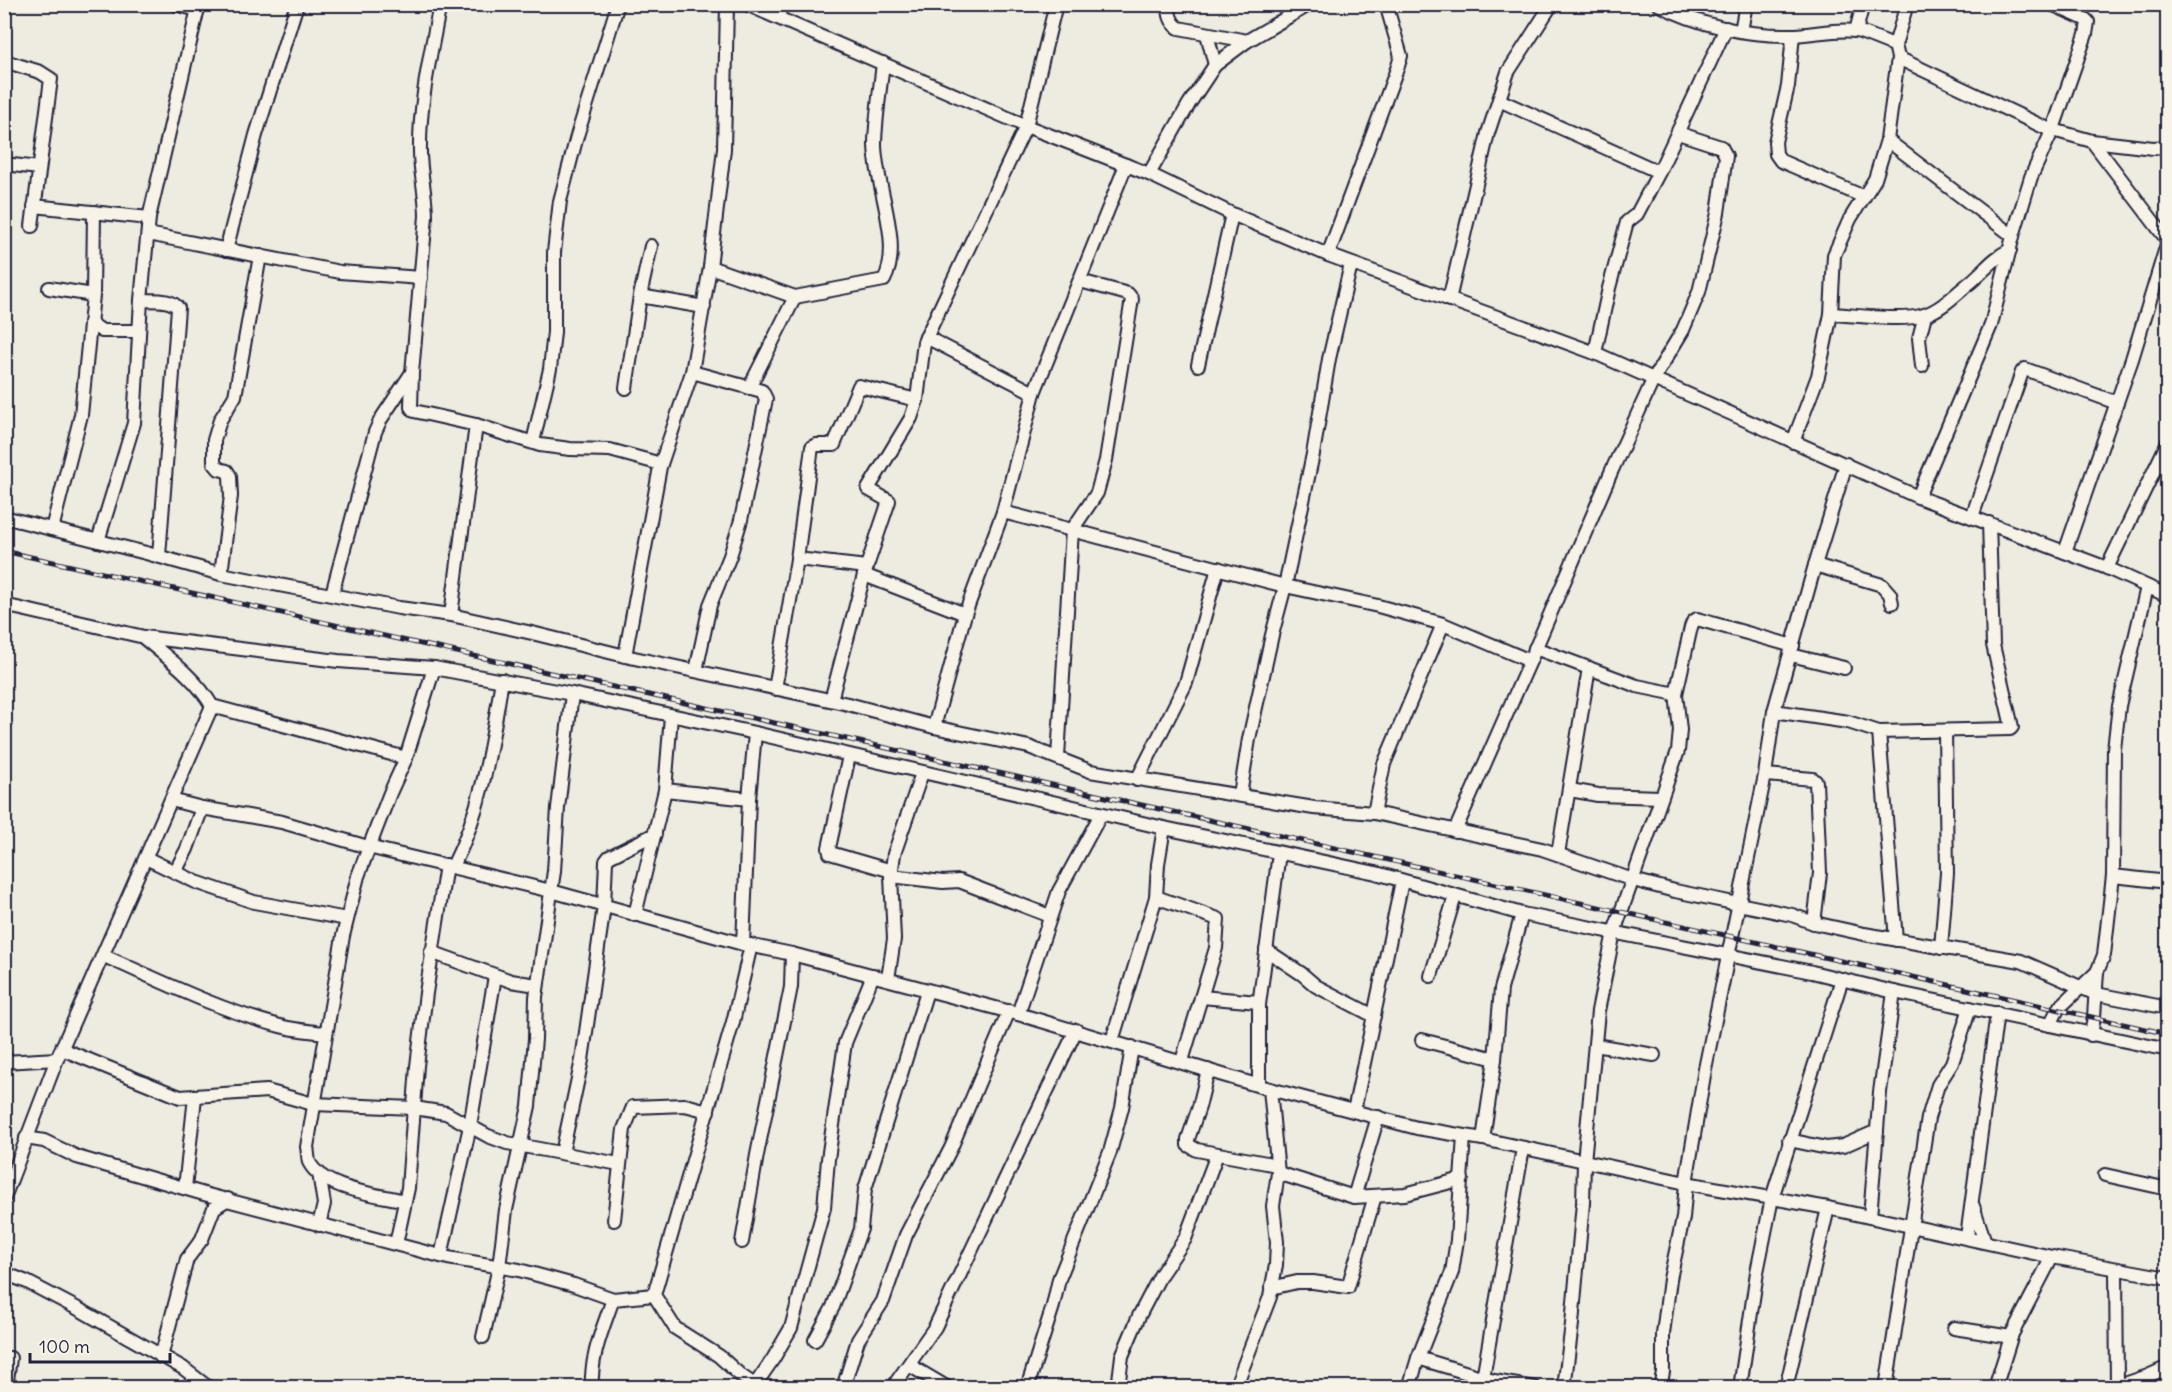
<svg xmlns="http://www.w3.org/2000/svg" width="2172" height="1392" font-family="Delius,sans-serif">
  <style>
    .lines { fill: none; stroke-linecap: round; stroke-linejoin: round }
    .minor-casing { stroke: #22223b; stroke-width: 16 }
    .minor { stroke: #f7f3e8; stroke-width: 12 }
    .rail-casing { stroke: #22223b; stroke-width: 5 }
    .rail { stroke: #f7f3e8; stroke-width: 3; stroke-dasharray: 9; stroke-linecap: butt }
  </style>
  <rect width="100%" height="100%" fill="#eeebe1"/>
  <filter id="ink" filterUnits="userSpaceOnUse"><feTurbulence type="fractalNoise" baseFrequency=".0167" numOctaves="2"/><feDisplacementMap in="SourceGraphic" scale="12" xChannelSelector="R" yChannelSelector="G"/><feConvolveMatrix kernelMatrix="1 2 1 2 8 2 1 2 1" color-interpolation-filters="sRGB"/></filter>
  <g filter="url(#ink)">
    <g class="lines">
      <defs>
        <g id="minor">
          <polyline points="175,4 198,10"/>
          <path d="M440,4C431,53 419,102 420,152C420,173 426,194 426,216L412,373L411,407L414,411L423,413L476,425L540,445L570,449L610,450L661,464"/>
          <polyline points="746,4 1026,126 1149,174 1232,214 1328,255 1595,353 1918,497 2107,568 2168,596"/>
          <path d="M1169,4C1169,14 1170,22 1179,28L1247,41"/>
          <path d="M1658,4C1697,25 1747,36 1791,35C1812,35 1835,28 1856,31C1866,33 1884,42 1895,45"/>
          <polyline points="779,18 780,4"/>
          <polyline points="1741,31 1746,4"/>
          <polyline points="1856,31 1863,4"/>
          <polyline points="1207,34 1215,65"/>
          <polyline points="1793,35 1788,86 1775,142 1776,154 1781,161 1864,197"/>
          <polyline points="1898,58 2046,128 2092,141 2153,148 2168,147"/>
          <polyline points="4,61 40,72 51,79 32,226"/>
          <polyline points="1499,100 1659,172 1726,28"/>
          <polyline points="1887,140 2013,236"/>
          <polyline points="2092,141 2168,241"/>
          <polyline points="4,164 39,168"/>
          <polyline points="1149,174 1189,104 1215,65 1247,41 1310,4"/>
          <polyline points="34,206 149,218"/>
          <polyline points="148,234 340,272 421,278"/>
          <polyline points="226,250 256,135 297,4"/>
          <polyline points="1328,255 1398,66 1401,56 1386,4"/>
          <path d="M710,267L795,297L884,280C904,244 874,183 875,142C876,116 880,90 883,63"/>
          <polyline points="49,288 93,295"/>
          <polyline points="640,296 704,307"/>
          <path d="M141,300C153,301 171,298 178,308L159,556"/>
          <polyline points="1449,300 1488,133 1508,72 1552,4"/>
          <path d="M1831,314C1855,315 1902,322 1924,315C1940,310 1954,296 1967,285C1982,274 1992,258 2010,250"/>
          <polyline points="90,323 102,331 139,331"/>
          <polyline points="926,337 1034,393"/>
          <polyline points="1595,353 1609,288 1627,222 1637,214 1659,172"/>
          <polyline points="1198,365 1232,214"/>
          <polyline points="1922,366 1919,338 1925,315"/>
          <polyline points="692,372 762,391 766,399 741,520 730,556 710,605 696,671"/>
          <polyline points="626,388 640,296 651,246"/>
          <polyline points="749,388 795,297"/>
          <polyline points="533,442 550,369 554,332 554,252 560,201 577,136 618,4"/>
          <polyline points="1793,442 1818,376 1831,314 1834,255 1850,219 1875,179 1887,140 1898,58 1895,45 1907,4"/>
          <polyline points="1918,497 1991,325 2013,236 2031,177 2053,129 2086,34 2088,22 2085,19 2051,4"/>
          <polyline points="1003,512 1285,586 1378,606 1443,624 1530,661"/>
          <polyline points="4,517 146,553 221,574 399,608 451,615 532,633 625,656 848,704 934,727 1029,747 1090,771 1314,808 1374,813 1542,849 1633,880 1675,891 1792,915 1814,923 1864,934 2021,961 2096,994 2168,1008"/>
          <polyline points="1972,517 2022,372 2025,369 2117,403"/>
          <polyline points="52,529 81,415 93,295 94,212"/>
          <polyline points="98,541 134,423 141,300 149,218 199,4"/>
          <polyline points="2065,552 2132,359 2168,241"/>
          <polyline points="797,559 867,567"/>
          <polyline points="1815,565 1882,585 1890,594 1892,603"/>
          <polyline points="2107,568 2168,442"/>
          <polyline points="221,574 231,496 230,476 227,471 219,469 214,463 214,440 220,420 235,396 260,256"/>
          <polyline points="864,575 965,614"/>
          <polyline points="332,594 375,432 381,419 411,374"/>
          <polyline points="4,605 144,637 338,661 434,668 572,694 755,733 1164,828 1376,873 1522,914 1812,972 1894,992 2168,1050"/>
          <polyline points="451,615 476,425"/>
          <path d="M144,638C169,659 196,678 212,706L406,758"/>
          <polyline points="1535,648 1637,686 1676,694"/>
          <polyline points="1791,655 1844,668"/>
          <polyline points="625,656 660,467 692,372 710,267 724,149 727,4"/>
          <polyline points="775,689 797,559 812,447 816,445 834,445 859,386 917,400"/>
          <polyline points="831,700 864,575 889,501 868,489 911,418 917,400 924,342 1026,126 1056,4"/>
          <polyline points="1774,711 1848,722 1879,732 2010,729 2012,727 1993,645 1989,523"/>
          <polyline points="934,727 965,614 1003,512 1034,393 1126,165"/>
          <polyline points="1879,732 1896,940"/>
          <polyline points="849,756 829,848 830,853 892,871"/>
          <polyline points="1058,757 1072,530 1097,493 1106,460 1132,299 1128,294 1080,281"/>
          <polyline points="1765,775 1813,779 1816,782 1820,873 1814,923"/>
          <polyline points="1137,780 1186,683 1218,568"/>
          <polyline points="665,790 749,799"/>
          <polyline points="1570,790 1598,795 1661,797"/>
          <polyline points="1240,795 1249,739 1272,635 1285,586 1313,454 1329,359 1351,264"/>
          <polyline points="171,800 202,808 282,822 368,847 551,891 743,944 792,954 1018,1014 1270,1089 1417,1128 1483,1139 1686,1183 1828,1208 2052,1257 2168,1278"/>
          <polyline points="1374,813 1384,764 1443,624"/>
          <polyline points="1455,831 1530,661 1612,470 1654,378 1683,330 1699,292 1718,213 1726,156 1721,147 1678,133"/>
          <polyline points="1558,854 1589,668"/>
          <polyline points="146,858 196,882 254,902 347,919"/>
          <path d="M453,866C483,807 491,745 502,680"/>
          <polyline points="175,872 187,849 202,808"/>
          <polyline points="891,876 943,882 959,881 1050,916"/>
          <polyline points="2113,876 2168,882"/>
          <polyline points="1156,897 1218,919 1216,948 1182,1061"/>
          <polyline points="635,915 665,790 671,716"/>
          <polyline points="743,944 749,799 755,733"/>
          <polyline points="751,945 733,1022 654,1295 675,1328 719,1356 740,1375 759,1388"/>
          <polyline points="1941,948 1947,873 1945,731"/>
          <polyline points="1266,950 1302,974 1316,986 1374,1016"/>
          <polyline points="431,952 511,981 537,985"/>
          <path d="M104,956C161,981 219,1010 280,1026C294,1030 310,1031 325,1033"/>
          <polyline points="1431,976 1455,896"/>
          <polyline points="888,979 894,939 891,876 894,854 922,773"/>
          <polyline points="1201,997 1259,1002"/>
          <polyline points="1018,1014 1059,891 1101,814"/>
          <polyline points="2050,1025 2058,1009 2097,972 2104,955 2113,876 2114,749 2119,706 2147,587"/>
          <polyline points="2091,1035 2094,1017 2097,972"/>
          <polyline points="1422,1040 1495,1059"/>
          <polyline points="1112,1041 1156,897 1158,864 1164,828"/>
          <polyline points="1595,1045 1654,1055"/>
          <polyline points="62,1049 180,1097 267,1091 313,1104 414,1108 446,1113 488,1136 507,1143 619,1164"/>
          <polyline points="4,1062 57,1059"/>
          <polyline points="1208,1070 1199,1107 1188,1139 1188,1145 1197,1150 1277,1165"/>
          <polyline points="1259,1084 1259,1005 1279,853"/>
          <polyline points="1354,1111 1402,881"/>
          <polyline points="26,1138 44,1141 77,1157 204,1194 448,1258 519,1270 574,1285 613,1299 654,1295"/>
          <polyline points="1483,1139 1495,1059 1501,989 1522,914"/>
          <polyline points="1789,1140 1827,1148 1843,1146 1877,1131"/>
          <polyline points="562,1153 582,1060 604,906 606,861 609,857 655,834"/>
          <polyline points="319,1173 324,1204 319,1225"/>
          <polyline points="1278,1173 1354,1197 1405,1194 1462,1179"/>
          <polyline points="2105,1175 2168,1189"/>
          <polyline points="185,1188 195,1097"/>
          <polyline points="1354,1197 1378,1117"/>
          <polyline points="4,1198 57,1059 212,706"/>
          <path d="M405,1201C377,1194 323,1190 309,1162C308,1158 308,1151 307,1147L343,936L358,876L390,793L406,758L434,668"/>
          <polyline points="1973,1206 1985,1242"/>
          <polyline points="1870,1217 1880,1092 1894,992"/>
          <polyline points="614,1220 624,1129 633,1107 685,1105 708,1111"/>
          <polyline points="1967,1237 1997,1013"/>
          <polyline points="742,1242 757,1155 791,987 792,954"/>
          <polyline points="396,1244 408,1188 417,1066 426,993 446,865"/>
          <polyline points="441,1256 470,1126 495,976"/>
          <polyline points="2116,1269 2117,1386"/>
          <polyline points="4,1273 27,1282 84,1312 183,1368 209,1388"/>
          <polyline points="1271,1288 1297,1282 1313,1282 1348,1287 1375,1196"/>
          <polyline points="1954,1328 2011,1337"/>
          <polyline points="483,1337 499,1267 506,1210 529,1106 535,1039 536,997 554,871 558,808 572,694"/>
          <polyline points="815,1340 833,1307 861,1229 865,1189 927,991"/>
          <polyline points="161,1357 187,1259 202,1239 214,1208 228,1199"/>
          <polyline points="1418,1358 1494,1381 1535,1388"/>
          <polyline points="909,1365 948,1388"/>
          <polyline points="1483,1378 1523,1148"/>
          <polyline points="755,1385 773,1359 791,1328 824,1208 828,1159 845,1043 873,975"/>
          <polyline points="6,1388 10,1358"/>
          <path d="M592,1388C590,1357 603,1328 613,1299"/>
          <polyline points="843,1388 858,1340 883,1301 906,1235 951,1148 1009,1011"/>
          <polyline points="896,1388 897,1381 935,1327 1076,1030"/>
          <polyline points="1027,1388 1053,1306 1059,1279 1110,1152 1122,1108 1132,1047"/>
          <polyline points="1118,1388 1122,1356 1139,1316 1161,1274 1185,1239 1217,1154"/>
          <polyline points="1235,1388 1270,1297 1276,1265 1277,1242 1273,1206 1278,1173 1270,1089"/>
          <polyline points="1409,1388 1418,1358 1452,1272 1457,1240 1464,1136"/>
          <polyline points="1564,1388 1572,1324 1583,1203 1584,1162 1598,1011 1614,932 1678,751 1680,730 1676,694 1691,627 1693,622 1697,619 1793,646"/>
          <polyline points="1660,1388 1663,1372 1663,1334 1670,1279 1683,1218 1686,1183 1705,1069 1765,775 1774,711 1815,565 1846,464"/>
          <polyline points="1740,1388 1757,1272 1772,1198 1842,979"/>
          <polyline points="1786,1388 1828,1208"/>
          <polyline points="1886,1388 1928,1118 1938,1085 1952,1063 1970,1008"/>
          <polyline points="1995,1388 2012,1334 2052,1257"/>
          <polyline points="2113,1388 2148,1376 2168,1367"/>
        </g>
      </defs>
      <use href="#minor" class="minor-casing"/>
      <use href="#minor" class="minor"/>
      <defs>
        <polyline id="rail" points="4,551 2168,1034"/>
      </defs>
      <use href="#rail" class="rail-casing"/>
      <use href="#rail" class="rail"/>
    </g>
  </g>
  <rect width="2172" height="1392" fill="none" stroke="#f7f3e8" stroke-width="24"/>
  <rect x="12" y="12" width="2148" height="1368" fill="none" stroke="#22223b" stroke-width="2" filter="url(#ink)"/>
  <path d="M30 1353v9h140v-9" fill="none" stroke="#22223b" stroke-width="3"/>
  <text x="39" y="1353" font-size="18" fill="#22223b" stroke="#f7f3e8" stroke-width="4.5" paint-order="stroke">100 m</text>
</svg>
